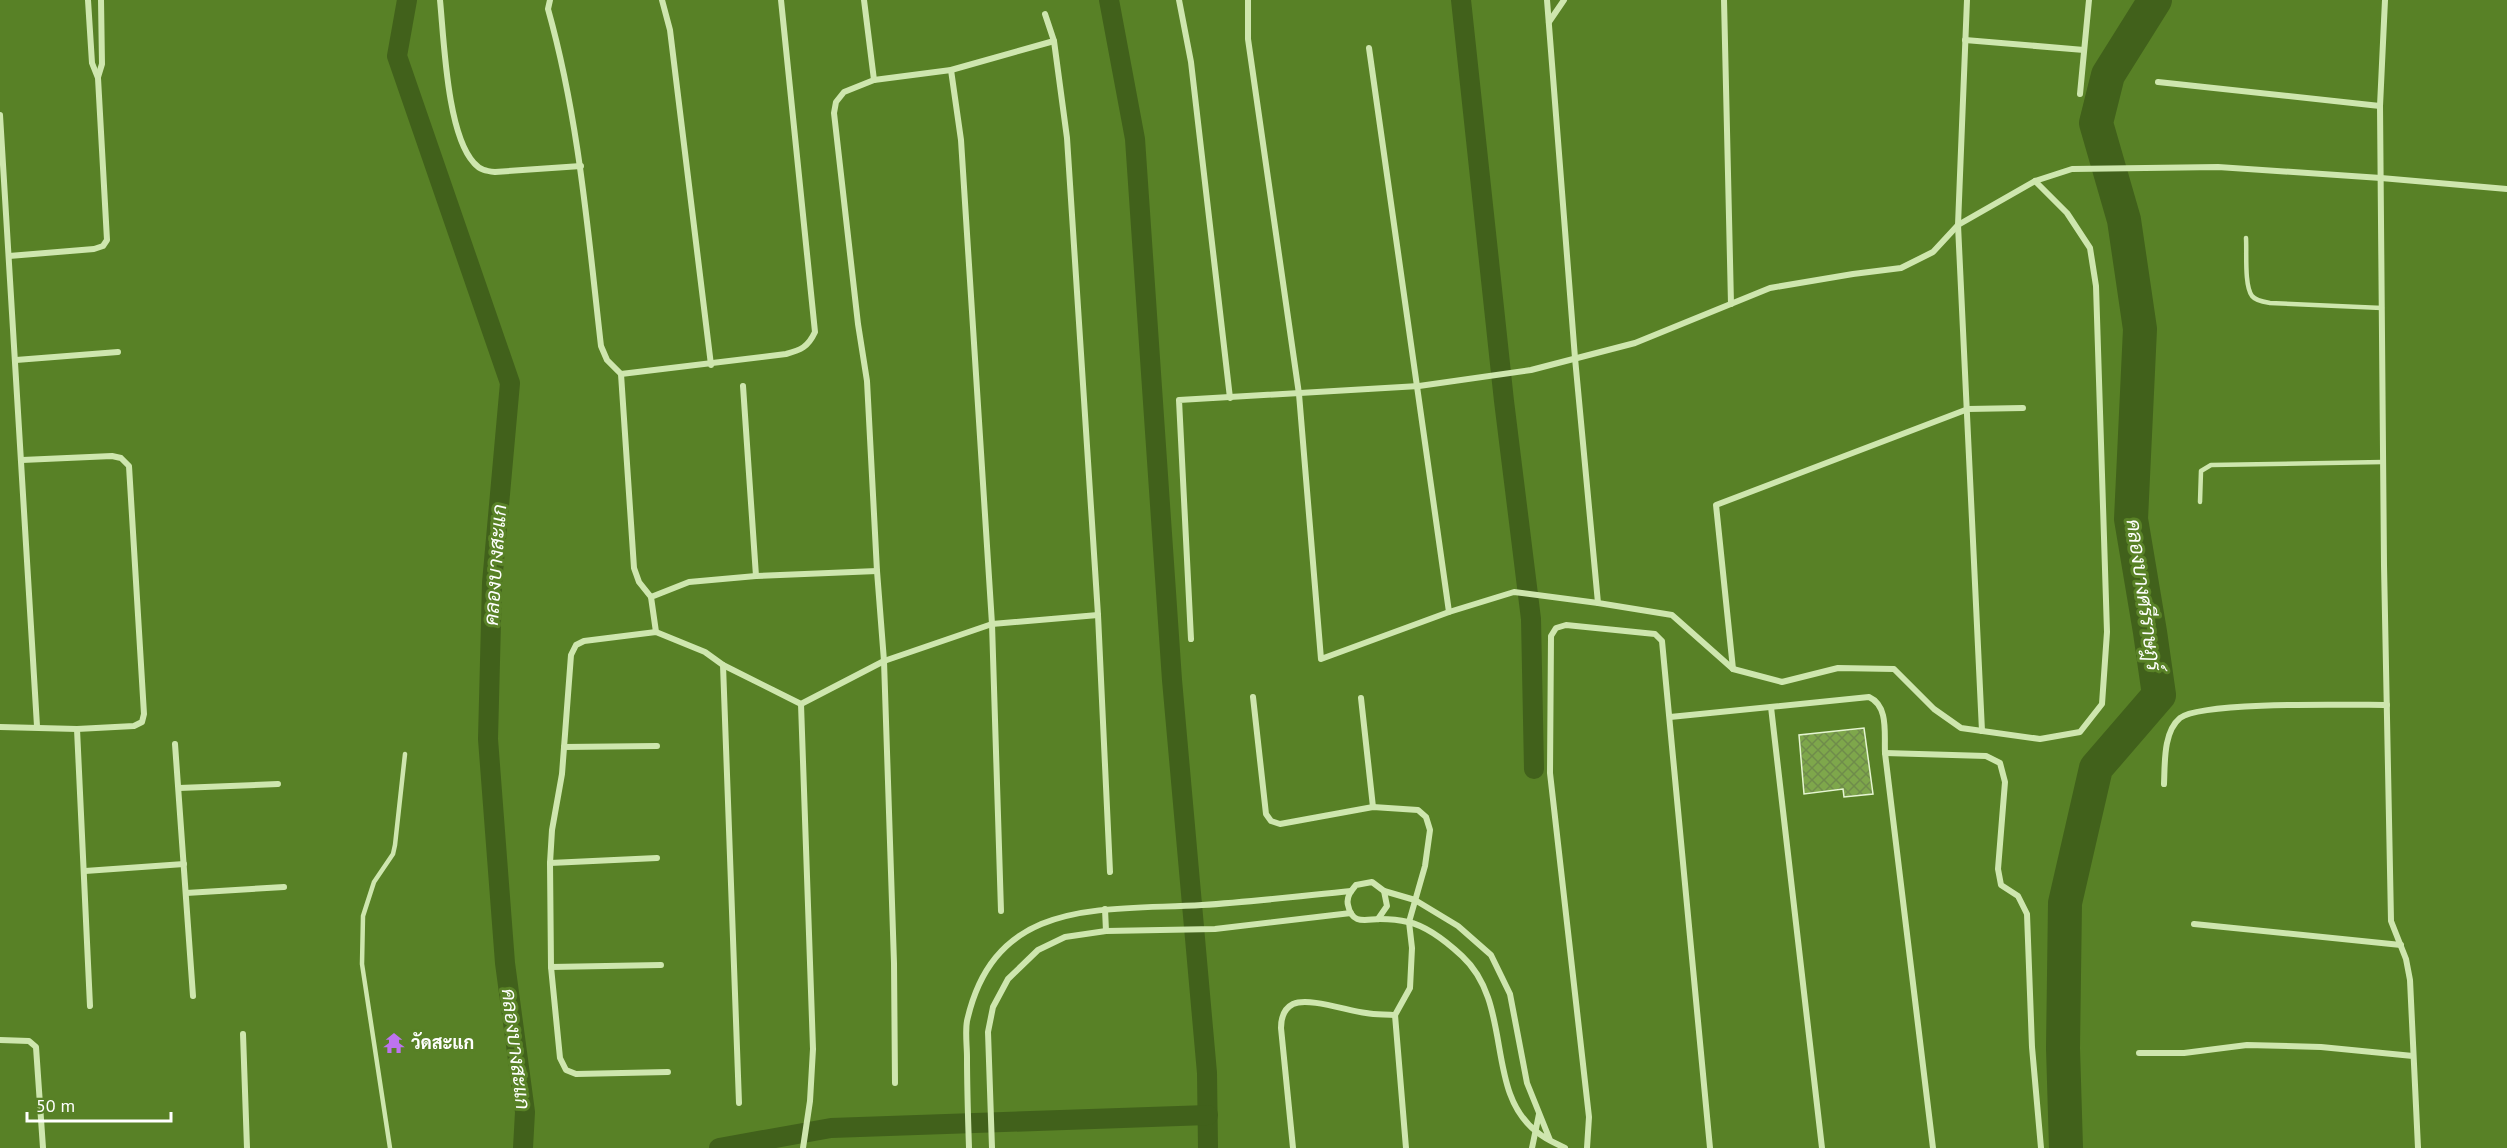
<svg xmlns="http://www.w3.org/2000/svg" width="2507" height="1148" font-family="'PT Sans',Sarabun,sans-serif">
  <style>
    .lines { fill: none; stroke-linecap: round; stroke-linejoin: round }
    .canal { stroke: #41611b; stroke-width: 20 }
    .river { stroke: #41611b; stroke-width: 34 }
    .building { fill: url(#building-cross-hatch); stroke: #e5f5d1; stroke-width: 1.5 }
    .lane { stroke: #cee6ae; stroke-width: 4.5 }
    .street { stroke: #cee6ae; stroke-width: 6 }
    .labels { text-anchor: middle; stroke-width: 6; stroke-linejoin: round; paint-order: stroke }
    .poi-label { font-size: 18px; font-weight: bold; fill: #fff; stroke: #588126; text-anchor: start }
    .water-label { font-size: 20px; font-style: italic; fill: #fdfefc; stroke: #588126 }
  </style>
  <defs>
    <pattern id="building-cross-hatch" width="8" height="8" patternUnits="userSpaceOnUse" patternTransform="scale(1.5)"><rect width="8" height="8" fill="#7ea74b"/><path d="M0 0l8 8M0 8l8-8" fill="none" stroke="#6f8c4b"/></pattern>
  </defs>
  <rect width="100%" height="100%" fill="#588126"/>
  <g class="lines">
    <g class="canal">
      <polyline points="407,0 397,56 510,383 492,583 488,739 505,963 525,1112 523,1148"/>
      <polyline points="1109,0 1135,139 1172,680 1207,1073 1208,1148"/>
      <polyline points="1461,0 1504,401 1531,619 1534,769"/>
      <polyline points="719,1148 831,1128 1208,1115"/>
    </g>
    <polyline class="river" points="2066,1148 2063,1048 2065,903 2096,768 2159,695 2150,632 2131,519 2140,329 2124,220 2096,123 2108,75 2155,0"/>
  </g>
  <polygon class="building" points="1864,728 1873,794 1844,797 1843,789 1804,794 1799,735"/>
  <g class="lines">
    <g class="lane">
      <path d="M2246,238C2247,252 2244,285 2252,296C2256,301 2264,302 2270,303L2382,308"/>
      <polyline points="2200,502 2201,471 2211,465 2383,462"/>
      <polyline points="390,1148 362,964 363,916 374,882 393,854 395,845 405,754"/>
    </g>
    <g class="street">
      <path d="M440,0C444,40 447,134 474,163C480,170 486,171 495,172L581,166"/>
      <path d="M550,0L548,9C579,119 588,233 601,346L607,360L621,374L634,568L639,582L651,597"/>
      <polyline points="662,0 670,30 711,365"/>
      <polyline points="864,0 874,80"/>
      <polyline points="1179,0 1191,62 1230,398"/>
      <polyline points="1248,0 1248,39 1299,394 1321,659 1449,612 1514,592 1598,603"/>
      <polyline points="1547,0 1575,358 1598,603 1672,615 1733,669 1782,682 1838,668 1894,669 1934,709 1961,728 2040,739 2080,732 2102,704 2107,632 2096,286 2090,248 2067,213 2035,181"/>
      <polyline points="1724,0 1731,304"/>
      <polyline points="1967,0 1958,225 1982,731"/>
      <polyline points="2385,0 2380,106 2384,565 2391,921 2406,959 2410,980 2418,1148"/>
      <polyline points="1045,14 1054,41 1067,138 1098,615 1110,872"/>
      <polyline points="1549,22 1564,0"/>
      <polyline points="1965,40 2084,50"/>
      <polyline points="1369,48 1449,612"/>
      <polyline points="951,70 961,140 992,624 1001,911"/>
      <polyline points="98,77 102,64 101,0"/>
      <polyline points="2158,82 2380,106"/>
      <polyline points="2080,94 2089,0"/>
      <polyline points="0,115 37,726"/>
      <polyline points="9,256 94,249 103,246 107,240 98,78 92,63 88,0"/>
      <polyline points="16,360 118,352"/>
      <path d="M621,374L786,354C801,350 808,347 815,332L781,0"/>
      <polyline points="743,386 756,576"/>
      <polyline points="656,632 651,597 689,582 756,576 877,571"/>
      <polyline points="1191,639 1179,400 1419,386 1531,370 1635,343 1770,288 1853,274 1901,268 1933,252 1958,225 2035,181 2072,169 2218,167 2381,178 2507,189"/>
      <polyline points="723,665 801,704 884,661 992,624 1098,615"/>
      <polyline points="1733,669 1716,505 1968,409 2023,408"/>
      <path d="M1253,697L1266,814L1271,821L1280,824L1373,807L1418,810L1426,817L1430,830L1425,866L1409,922L1412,948L1410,988L1395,1015C1385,1014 1376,1015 1366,1013C1348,1011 1309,997 1293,1004C1283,1009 1281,1018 1281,1028L1293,1148"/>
      <polyline points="1361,698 1373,807"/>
      <polyline points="801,704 813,1049 810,1101 803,1148"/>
      <polyline points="1771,707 1822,1148"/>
      <path d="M1670,717L1869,697C1889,706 1884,734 1885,753L1933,1148"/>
      <polyline points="0,727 77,729 134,726 142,722 144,714 129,466 121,458 112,456 22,460"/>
      <polyline points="77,729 90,1006"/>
      <polyline points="175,744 193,996"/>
      <polyline points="564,747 657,746"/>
      <polyline points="1885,753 1986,756 2000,763 2005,782 1998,869 2001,885 2018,896 2027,914 2032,1047 2041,1148"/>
      <path d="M2164,784C2165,764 2163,732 2180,718C2201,701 2352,705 2387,705"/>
      <polyline points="179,788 278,784"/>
      <polyline points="550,863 657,858"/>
      <polyline points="85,871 184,864"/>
      <polyline points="186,893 284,887"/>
      <polyline points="1105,909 1106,931"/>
      <polyline points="1378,919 1387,906 1384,891"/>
      <polyline points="2194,924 2401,945"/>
      <polyline points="551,967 661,965"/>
      <polyline points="1395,1015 1406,1148"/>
      <polyline points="243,1034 247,1148"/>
      <polyline points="0,1040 29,1041 36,1047 43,1148"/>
      <polyline points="2139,1053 2184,1053 2247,1045 2321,1047 2413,1056"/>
      <polyline points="668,1072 576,1074 566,1070 560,1058 551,967 550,863 552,830 562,774 571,655 576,645 584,641 656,632 705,652 723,665 739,1103"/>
      <polyline points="895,1083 894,963 884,661 877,571 867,381 858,324 834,113 836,102 844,92 874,80 951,70 1054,41"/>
      <path d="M1550,1140L1527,1083L1510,994L1491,955L1458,926L1415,900L1384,891L1372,882L1356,885C1351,891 1346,897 1348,905C1352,926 1367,919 1380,919C1389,919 1400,920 1408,922C1427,926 1448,943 1462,956C1514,1004 1484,1092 1537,1132C1545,1139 1555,1143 1565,1148"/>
      <path d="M969,1148C968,1118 967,1088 967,1057C967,1046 965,1032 967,1021C995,896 1102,911 1202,905C1252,902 1301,896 1351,891"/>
      <polyline points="992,1148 988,1032 993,1007 1008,979 1038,950 1065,937 1106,931 1215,929 1351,913"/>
      <polyline points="1532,1148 1539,1114"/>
      <polyline points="1587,1148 1589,1117 1550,773 1551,636 1556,628 1566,625 1655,634 1662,641 1710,1148"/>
    </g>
  </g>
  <defs>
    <symbol id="temple-bare" viewBox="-9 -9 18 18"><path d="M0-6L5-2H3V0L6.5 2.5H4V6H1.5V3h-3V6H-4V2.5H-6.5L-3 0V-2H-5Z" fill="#bd73ef" stroke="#588126" stroke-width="2.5" paint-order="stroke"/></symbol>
  </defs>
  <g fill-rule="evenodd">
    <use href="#temple-bare" x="379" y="1028" width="30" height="30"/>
  </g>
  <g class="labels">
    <g class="poi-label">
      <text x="411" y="1049">วัดสะแก</text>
    </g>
    <g class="water-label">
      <text transform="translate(495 565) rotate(-86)" y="7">คลองบางสะแก</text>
      <text transform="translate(2144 595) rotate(82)" y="7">คลองบางศรีราษฎร์</text>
      <text transform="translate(516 1049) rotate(83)" y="7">คลองบางสะแก</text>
    </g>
  </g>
  <path d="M27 1112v9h144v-9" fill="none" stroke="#ffffff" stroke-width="3"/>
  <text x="36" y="1112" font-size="18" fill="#ffffff" stroke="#588126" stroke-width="4.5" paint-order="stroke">50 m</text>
</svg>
